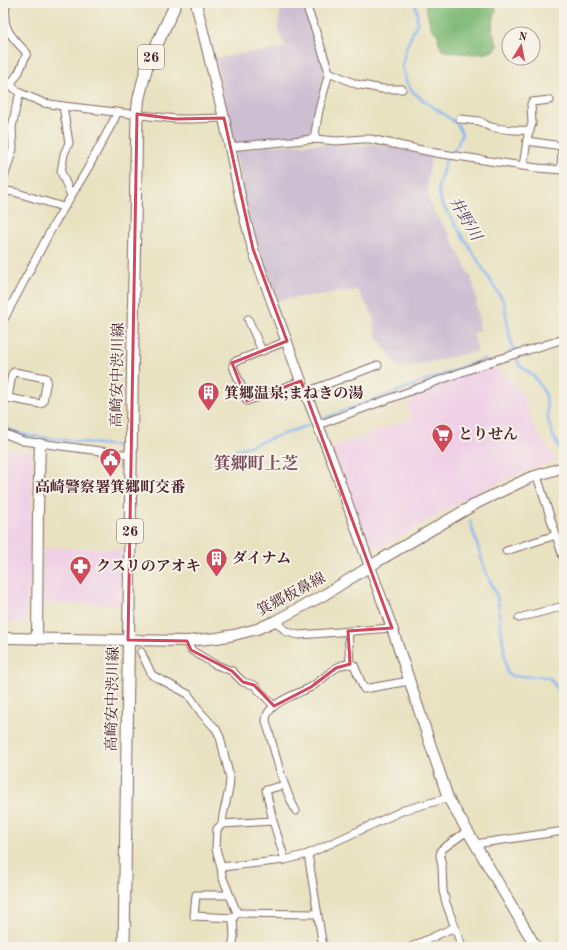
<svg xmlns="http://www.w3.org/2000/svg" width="567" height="950" font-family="'Old Standard TT','Noto Serif JP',serif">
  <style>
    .built { fill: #efd0e6 }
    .industrial { fill: #cdbed2 }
    .forest { fill: #81bb78; stroke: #666d52 }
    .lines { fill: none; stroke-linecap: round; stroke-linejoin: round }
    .stream { stroke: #87b7f2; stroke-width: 2.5 }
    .street-casing { stroke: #816360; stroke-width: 9 }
    .secondary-casing { stroke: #816360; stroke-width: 12 }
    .primary-casing { stroke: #816360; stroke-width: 13 }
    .street { stroke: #fff; stroke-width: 7 }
    .secondary { stroke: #fff; stroke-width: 10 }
    .primary { stroke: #fff; stroke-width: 11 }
    .marked { fill: none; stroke: #d1495b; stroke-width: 3; stroke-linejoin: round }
    .labels { text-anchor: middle; stroke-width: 4; stroke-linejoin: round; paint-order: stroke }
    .shield { fill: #f7f3e8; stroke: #7e5f64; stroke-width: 1 }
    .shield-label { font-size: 14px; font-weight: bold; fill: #4a1f2b }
    .street-label { font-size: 15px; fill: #4a1f2b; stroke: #f7f3e8 }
    .poi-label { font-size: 15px; font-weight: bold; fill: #4a1f2b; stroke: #f7f3e8; text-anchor: start }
    .water-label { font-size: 16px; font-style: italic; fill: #5c4d67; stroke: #f7f3e8 }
    .quarter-label { font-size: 17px; font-weight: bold; fill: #7b4f61; stroke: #f7f3e8 }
  </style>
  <rect width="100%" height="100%" fill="#f7f3e8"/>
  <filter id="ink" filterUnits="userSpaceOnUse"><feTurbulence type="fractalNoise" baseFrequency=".025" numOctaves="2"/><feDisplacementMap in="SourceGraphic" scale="8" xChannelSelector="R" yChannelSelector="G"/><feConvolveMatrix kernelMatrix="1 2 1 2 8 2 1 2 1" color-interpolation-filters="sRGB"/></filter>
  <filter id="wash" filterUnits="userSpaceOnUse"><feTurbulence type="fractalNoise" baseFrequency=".012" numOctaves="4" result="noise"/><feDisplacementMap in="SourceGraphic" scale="16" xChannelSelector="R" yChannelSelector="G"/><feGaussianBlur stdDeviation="0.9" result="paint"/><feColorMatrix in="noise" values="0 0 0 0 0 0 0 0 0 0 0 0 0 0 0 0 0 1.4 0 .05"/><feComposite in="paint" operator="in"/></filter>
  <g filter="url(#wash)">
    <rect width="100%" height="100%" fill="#e8e2c1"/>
    <g class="built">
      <polygon points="491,364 509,379 519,389 524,399 537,433 557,460 504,480 451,507 383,547 370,544 332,447 413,418 406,405 414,402 411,395"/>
      <polygon points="3,445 15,450 26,452 32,451 31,565 25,623 3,623"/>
      <polygon points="43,548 122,549 121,605 42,603"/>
    </g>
    <g class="industrial">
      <polygon points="303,4 314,31 324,67 325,76 311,135 284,136 233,144 216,58 287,47 281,38 278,28 279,17 283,6"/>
      <polygon points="316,144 357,146 373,144 430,155 431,158 427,184 429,199 433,211 447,230 453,242 470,275 475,289 480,331 473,333 478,351 399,369 377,337 372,313 357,290 278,300 250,223 235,151 267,146"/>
    </g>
    <path class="forest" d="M425,3H494L496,10L493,21L492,30L498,47C489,58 455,53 442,50L439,43L438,35L431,28Z"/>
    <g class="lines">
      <g class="stream">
        <polyline points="415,3 417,11 417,23 406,48 402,66 406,81 412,91 423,100 448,117 458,125 462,134 457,146 446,160 438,187 441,202 504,302 511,343 519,365 534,376 546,395 548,419 553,436 564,455"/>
        <polyline points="509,352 517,349"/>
        <polyline points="325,418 485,359"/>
        <polyline points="3,427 22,434 30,436 125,447"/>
        <polyline points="220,456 309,425"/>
        <polyline points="470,521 485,570 497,596 507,673 512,676 548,677 553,682 564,700"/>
      </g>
    </g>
  </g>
  <g filter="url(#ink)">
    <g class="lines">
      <defs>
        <g id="street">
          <path d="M7,3C5,9 4,19 6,25C8,34 21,47 27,53L19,72L10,85"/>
          <polyline points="305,3 314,26 329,72 356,84 382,89 402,89"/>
          <polyline points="3,75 8,83 20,93 44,103 63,106 176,119 190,119 224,118"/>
          <polyline points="63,106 69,143 64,154 61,172 71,195"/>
          <path d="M460,119L479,121C483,122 486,126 491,127C503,130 517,130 530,131"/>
          <polyline points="314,139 319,110 329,72"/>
          <polyline points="527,141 562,146 561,170"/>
          <polyline points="229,147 314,139 337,141 363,139 370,139 436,153 537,168 564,170"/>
          <polyline points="523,166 528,134 532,124 531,104 532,102 550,100"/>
          <polyline points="3,181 13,149 12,128 16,107 20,93"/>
          <polyline points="3,191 14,192 63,207"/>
          <polyline points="248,319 262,351"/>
          <polyline points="3,321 53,226 88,168 115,118 117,112"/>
          <polyline points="287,341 234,362 233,366 247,401 301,381"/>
          <polyline points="306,392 378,365"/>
          <polyline points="3,402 8,398 12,374 14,372 46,378 47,380 43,402 40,404 8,398"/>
          <polyline points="318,425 462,372 496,360 564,339"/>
          <polyline points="3,433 23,441 131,455"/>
          <polyline points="537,476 564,560"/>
          <polyline points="506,551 556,535"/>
          <polyline points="519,618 564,606"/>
          <polyline points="275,621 287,632 299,635 392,628"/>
          <polyline points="348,631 350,664"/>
          <polyline points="187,641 191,650 214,664 232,671 243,682 254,685 274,706"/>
          <polyline points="141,652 152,675 188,694 202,714 216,729 220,737 230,778 229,789 223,815 222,824"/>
          <polyline points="284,785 266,790 273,821 285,860"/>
          <path d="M296,811C281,783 275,751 266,721C265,703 298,694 311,687C323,681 338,659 354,665L364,689L409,681"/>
          <polyline points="475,844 564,831"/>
          <polyline points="308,854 323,947"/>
          <polyline points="221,867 285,860 308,854 404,810 448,798"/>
          <polyline points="229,895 196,895 194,916 233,918"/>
          <polyline points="237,913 317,914"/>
          <polyline points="232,947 234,937 233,918 237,913 222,876 221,867 216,849 217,829 222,824 273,821"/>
          <polyline points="411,947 455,927"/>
          <polyline points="462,947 446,903 443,891 442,866 440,856 441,850 467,831"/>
        </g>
        <g id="secondary">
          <polyline points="196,3 224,118 242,206 253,249 301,381 333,463 392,628 448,798 536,947"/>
          <polyline points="3,638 187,641 217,638 234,635 257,629 275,621 324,595 380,560 479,502 529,478 564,467"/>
          <polyline points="37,639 38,512 40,444"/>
        </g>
        <polyline id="primary" points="124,947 133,332 137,114 139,97 147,66 176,3"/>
      </defs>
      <use href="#street" class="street-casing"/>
      <use href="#secondary" class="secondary-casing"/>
      <use href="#primary" class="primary-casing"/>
      <use href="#street" class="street"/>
      <use href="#secondary" class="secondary"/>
      <use href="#primary" class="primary"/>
    </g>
  </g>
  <path class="marked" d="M137,114L176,119L224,118L253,249L287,341L232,363L247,401L301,381L392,628L348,631L350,664L336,668L311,687L274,706L254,685L243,682L232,671L191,650L187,641L128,640Z"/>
  <defs>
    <symbol id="building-pin" viewBox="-11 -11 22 30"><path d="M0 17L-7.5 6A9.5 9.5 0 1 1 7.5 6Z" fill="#d1495b" stroke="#f7f3e8"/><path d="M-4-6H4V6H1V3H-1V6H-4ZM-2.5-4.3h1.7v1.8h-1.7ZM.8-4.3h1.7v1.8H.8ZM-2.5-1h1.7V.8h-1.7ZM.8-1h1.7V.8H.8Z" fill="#fff"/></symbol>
    <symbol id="supermarket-pin" viewBox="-11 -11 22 30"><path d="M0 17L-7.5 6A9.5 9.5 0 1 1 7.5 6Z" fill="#d1495b" stroke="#f7f3e8"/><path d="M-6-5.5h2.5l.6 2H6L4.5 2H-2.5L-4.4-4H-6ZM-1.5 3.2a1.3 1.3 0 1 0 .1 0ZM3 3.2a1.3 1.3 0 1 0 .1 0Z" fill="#fff"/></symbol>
    <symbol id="civic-pin" viewBox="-11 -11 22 30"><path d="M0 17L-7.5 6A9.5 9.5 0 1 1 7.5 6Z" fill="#d1495b" stroke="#f7f3e8"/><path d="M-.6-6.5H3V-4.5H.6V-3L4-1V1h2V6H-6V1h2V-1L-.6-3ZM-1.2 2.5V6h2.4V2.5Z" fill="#fff"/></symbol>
    <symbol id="pharmacy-pin" viewBox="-11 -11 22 30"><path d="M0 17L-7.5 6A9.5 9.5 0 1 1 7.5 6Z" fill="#d1495b" stroke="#f7f3e8"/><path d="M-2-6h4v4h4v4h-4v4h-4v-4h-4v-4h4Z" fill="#fff"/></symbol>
  </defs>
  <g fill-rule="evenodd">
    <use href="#building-pin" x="196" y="380" width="25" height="34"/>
    <use href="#supermarket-pin" x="430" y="422" width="25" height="34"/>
    <use href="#civic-pin" x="98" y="446" width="25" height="34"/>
    <use href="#building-pin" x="204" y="546" width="25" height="34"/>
    <use href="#pharmacy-pin" x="68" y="554" width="25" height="34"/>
  </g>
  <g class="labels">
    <g class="shield">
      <rect x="138" y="45" width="26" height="24" rx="3"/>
      <rect x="117" y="519" width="26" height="24" rx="3"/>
    </g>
    <g class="shield-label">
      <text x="151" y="62">26</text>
      <text x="130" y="536">26</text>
    </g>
    <g class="street-label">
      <text transform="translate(117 375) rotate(-89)" y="5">高崎安中渋川線</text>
      <text transform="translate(291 594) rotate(-28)" y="5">箕郷板鼻線</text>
      <text transform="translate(112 699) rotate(-89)" y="5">高崎安中渋川線</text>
    </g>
    <g class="poi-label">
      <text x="224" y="398">箕郷温泉;まねきの湯</text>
      <text x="458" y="439">とりせん</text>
      <text x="110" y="492" text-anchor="middle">高崎警察署箕郷町交番</text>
      <text x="232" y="563">ダイナム</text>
      <text x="96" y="571">クスリのアオキ</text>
    </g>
    <g class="water-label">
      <text transform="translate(466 218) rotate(59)" y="6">井野川</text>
    </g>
    <g class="quarter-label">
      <text x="256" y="469">箕郷町上芝</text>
    </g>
  </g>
  <rect width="567" height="950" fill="none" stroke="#f7f3e8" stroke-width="16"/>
  <g transform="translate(521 46) rotate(10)"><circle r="19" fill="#f7f3e8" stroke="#b29e9c"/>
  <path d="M0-3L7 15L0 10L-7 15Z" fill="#d1495b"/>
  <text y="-6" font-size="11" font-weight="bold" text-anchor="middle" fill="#4a1f2b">N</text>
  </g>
</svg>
